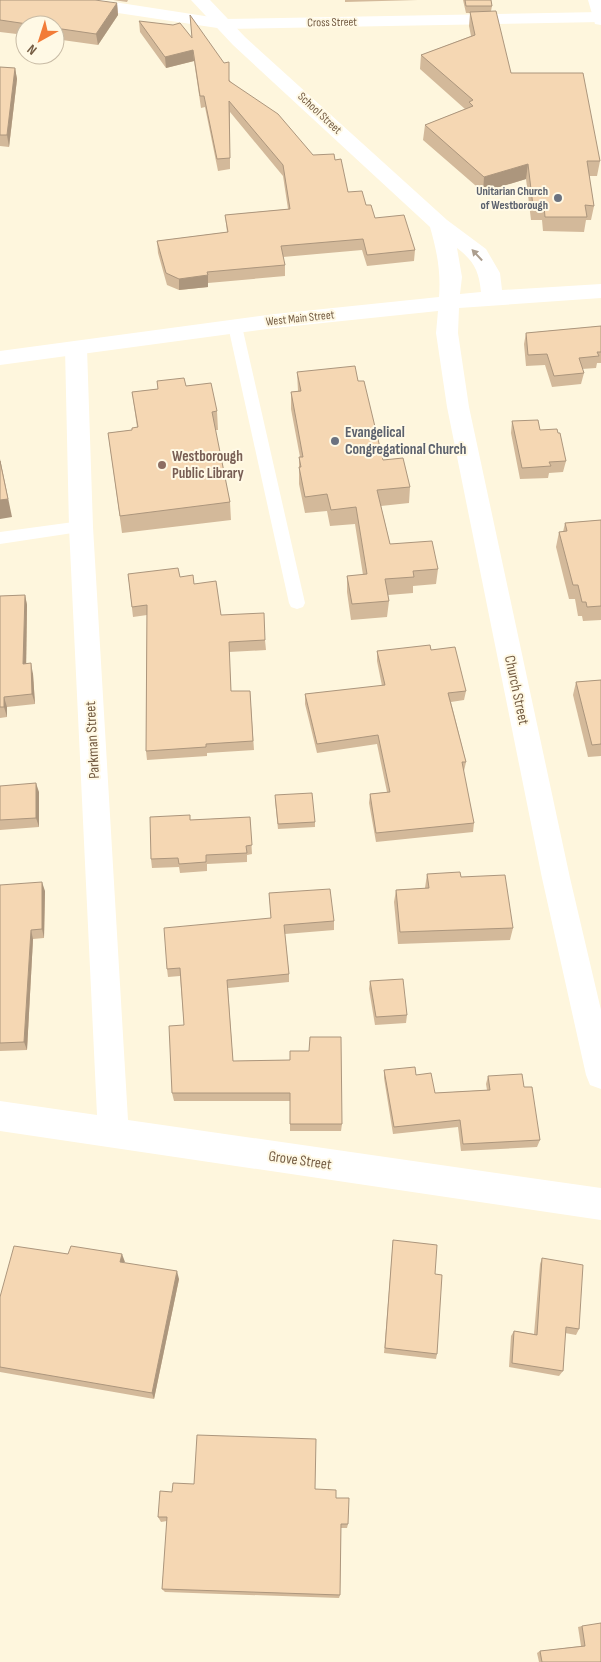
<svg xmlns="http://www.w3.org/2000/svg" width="601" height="1662" font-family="'Sofia Sans Condensed',sans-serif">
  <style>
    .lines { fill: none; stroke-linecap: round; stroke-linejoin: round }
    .lane { fill: #fff; fill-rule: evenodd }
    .street { fill: #fff; fill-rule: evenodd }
    .secondary { fill: #fff; fill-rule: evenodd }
    .wall { fill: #d3b99a }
    .shaded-wall { fill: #ac967d }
    .building { fill: #f5d7b3; stroke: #ac967d }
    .oneway { fill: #ac9e8f }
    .worship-dot { fill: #6b7280; stroke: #fff9e5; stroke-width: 2 }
    .education-dot { fill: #8d6e63; stroke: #fff9e5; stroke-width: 2 }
    .labels { text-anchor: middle; stroke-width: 4; stroke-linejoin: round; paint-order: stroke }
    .far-street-label { font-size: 12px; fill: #755d44; stroke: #fff9e5 }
    .far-worship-label { font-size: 12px; font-weight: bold; fill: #5b616d; stroke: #fff9e5; text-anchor: end }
    .worship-label { font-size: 15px; font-weight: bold; fill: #5b616d; stroke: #fff9e5; text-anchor: start }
    .education-label { font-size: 15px; font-weight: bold; fill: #785e54; stroke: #fff9e5; text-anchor: start }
    .street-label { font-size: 15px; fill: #755d44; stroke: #fff9e5 }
  </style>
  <rect width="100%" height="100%" fill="#fef6dd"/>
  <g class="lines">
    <g class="lane">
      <polygon points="235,321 242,326 305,603 303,607 297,609 291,607 289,603 228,326"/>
      <polygon points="81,521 86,523 89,527 86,531 0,544 0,532"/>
    </g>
    <g class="street">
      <polygon points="56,0 101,0 224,19 601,12 601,22 224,29 65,5 59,4"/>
      <polygon points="76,341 84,343 87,348 93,527 128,1120 601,1188 601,1220 0,1131 0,1101 97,1115 69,527 65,348 68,343"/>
    </g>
    <g class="secondary">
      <path d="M191,0H210L245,37L447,220L486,249L500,273L502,290L601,284V298L459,308L458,333L469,407L570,878L601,1010V1089L590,1085L586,1075L542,878L447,407L436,333L438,311L275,328L0,365V351L275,314L439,297C441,272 437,251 430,227L233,45ZM457,248C474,261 479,271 481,292L460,294L462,277Z"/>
      <polygon points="588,0 601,0 601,25 595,24"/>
    </g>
  </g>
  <g class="wall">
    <polygon points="0,0 117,3 118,15 98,45 55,39 55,25 25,25 25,35 0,32"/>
    <polygon points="113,0 128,0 127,2"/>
    <polygon points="345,0 418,0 345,2"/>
    <polygon points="463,0 491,0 492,6 491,11 511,73 600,161 597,176 589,176 594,206 591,220 586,220 584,232 543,231 542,220 531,220 526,179 483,192 423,140 425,125 465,109 420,69 421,55 471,36 469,26 470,13 466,13"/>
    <polygon points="190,15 230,81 313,155 335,160 348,192 366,205 375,218 415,250 414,261 367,266 362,250 283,257 285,265 285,276 208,283 208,287 179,290 167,285 158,253 157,241 227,232 225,215 288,209 283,176 230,112 230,169 218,171 205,107 201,108 194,61 166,68 140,32 139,21 192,38"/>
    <polygon points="0,67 15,68 17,79 9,147 0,146"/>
    <polygon points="601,326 601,363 597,363 596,368 582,369 584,373 581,384 552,387 545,365 526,366 524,344 526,333"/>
    <polygon points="297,372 358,381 383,460 410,487 409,503 381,506 390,544 438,569 436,584 413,586 413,593 388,595 389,601 387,617 351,620 347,592 347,576 363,575 355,524 330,526 327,511 305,513 299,484 299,457 300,457 291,409 291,392 298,391"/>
    <polygon points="157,381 186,386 217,411 218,430 215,430 230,502 231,520 122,533 108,433 132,430 137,427 132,392 158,389"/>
    <polygon points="512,421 540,430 566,461 563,472 549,473 548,478 520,479 511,433"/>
    <polygon points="601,520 601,620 583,621 582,616 578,616 575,599 569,599 556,547 559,532 563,532 565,523"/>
    <polygon points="128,574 180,577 194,584 221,615 265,640 266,650 229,652 231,691 250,691 254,750 207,753 207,756 147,760 146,751 147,615 133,617"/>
    <polygon points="25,595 27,605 26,664 33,674 35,704 7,707 7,717 0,718 0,596"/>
    <polygon points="431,650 466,691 464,700 451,702 466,762 464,771 463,771 474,823 473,832 376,842 369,803 370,794 387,792 377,744 317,753 305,704 305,694 382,686 377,661 377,651"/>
    <polygon points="601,680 601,756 588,757 573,695 576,682"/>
    <polygon points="0,786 39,792 39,827 0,830"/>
    <polygon points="275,800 315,822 315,827 278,829"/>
    <polygon points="250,817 252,854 247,855 247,862 207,864 207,871 180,873 179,867 152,868 151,859 191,820"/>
    <polygon points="427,874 461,877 513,928 510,940 398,944 394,902 396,890 425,888"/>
    <polygon points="0,885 45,891 44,938 33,939 27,1050 0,1051"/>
    <polygon points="269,893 334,921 334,930 285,934 289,974 289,982 228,988 233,1061 290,1060 342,1124 341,1131 290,1131 290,1101 174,1101 172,1093 184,1025 180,976 168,977 167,969 271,918"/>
    <polygon points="370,981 407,1015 406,1023 375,1025 369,989"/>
    <polygon points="384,1070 416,1075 435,1093 487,1090 486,1084 488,1076 524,1087 540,1140 537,1147 461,1151 458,1127 393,1134 384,1078"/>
    <polygon points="393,1240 435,1274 437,1354 436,1359 384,1353"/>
    <polygon points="542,1258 579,1329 576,1335 565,1333 563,1371 559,1376 509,1367 511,1336 514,1331 534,1334 540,1264"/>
    <polygon points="125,1263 179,1279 154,1399 0,1372 0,1297"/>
    <polygon points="315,1489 336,1498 348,1524 347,1528 341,1528 340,1595 339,1598 165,1592 162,1589 167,1521 161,1522 158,1517 172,1492"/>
    <polygon points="582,1626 601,1662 539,1662 537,1653 540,1651 581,1646 578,1627"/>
  </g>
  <g class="shaded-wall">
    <polygon points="117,3 118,15 98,45 96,34"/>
    <polygon points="193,50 194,61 166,68 165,57"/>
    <polygon points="15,68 17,79 9,147 7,135"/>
    <polygon points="528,164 526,179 483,192 484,177"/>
    <polygon points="208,275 208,287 179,290 179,279"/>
    <polygon points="0,459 12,517 0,519"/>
    <polygon points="25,595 27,605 26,674 23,664"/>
    <polygon points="31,663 33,674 35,704 32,694"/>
    <polygon points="4,697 7,707 7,717 4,707"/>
    <polygon points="36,783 39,792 39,827 36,818"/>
    <polygon points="42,882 45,891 44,938 42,929"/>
    <polygon points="31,930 33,939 27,1050 24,1042"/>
    <polygon points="122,1254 125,1262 120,1262"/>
    <polygon points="177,1271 179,1279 154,1399 152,1393"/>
  </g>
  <g class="building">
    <polygon points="0,0 95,0 117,3 96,34 55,28 55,25 34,25 0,20"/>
    <polygon points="465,0 491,0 492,6 466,6"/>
    <polygon points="496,11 511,73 583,73 600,161 587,161 594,206 585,205 587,217 545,217 544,206 533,206 528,164 484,177 425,125 473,106 469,102 473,100 421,55 475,35 470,12"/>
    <polygon points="190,15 224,63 229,62 229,81 278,114 313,155 334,154 335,160 341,159 348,192 362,191 366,205 371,205 375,218 404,215 415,250 367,255 363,239 281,246 285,265 207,272 208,275 179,279 166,273 157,241 228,232 225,215 290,209 283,165 229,101 230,158 217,159 204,96 200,96 193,50 165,57 139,21 173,25 180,23 192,38"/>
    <polygon points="0,67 15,68 7,135 0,135"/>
    <polygon points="601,326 601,352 597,352 599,356 579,358 584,373 554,376 547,354 528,355 526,333"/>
    <polygon points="355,366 358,381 364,381 383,460 403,458 410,487 377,490 390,544 432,541 438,569 413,571 414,577 385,579 389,601 352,604 347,576 367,574 356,507 331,510 327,494 305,497 299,467 301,467 299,457 303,457 291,392 301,391 297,372"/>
    <polygon points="184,378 186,386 211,383 217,411 212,412 230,502 120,516 108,433 132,430 132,428 138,427 132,392 158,389 157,381"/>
    <polygon points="538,420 540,430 557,429 558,433 560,433 566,461 549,462 551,466 522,468 512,421"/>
    <polygon points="0,461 8,499 0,500"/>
    <polygon points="601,520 601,606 587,607 586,602 582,602 578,585 573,585 559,532 567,531 565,523"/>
    <polygon points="178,568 180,577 193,575 194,584 216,581 221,615 264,613 265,640 229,642 231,691 250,691 253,741 206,744 206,747 146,751 147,605 132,607 128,574"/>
    <polygon points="25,595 23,664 31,663 32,694 4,697 4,707 0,707 0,596"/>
    <polygon points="430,645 431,650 455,647 466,691 448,693 466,762 462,762 474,823 376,833 370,794 390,792 378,735 317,744 305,694 385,685 377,651"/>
    <polygon points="601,680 601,744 592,745 576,682"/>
    <polygon points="36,783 36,818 0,820 0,786"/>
    <polygon points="312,793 315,822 278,824 275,795"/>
    <polygon points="190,815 190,820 250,817 252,845 246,846 247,853 206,855 206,862 179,864 178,858 151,859 150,817"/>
    <polygon points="460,872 461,877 505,875 513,928 400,932 396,890 429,888 427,874"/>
    <polygon points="42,882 42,929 31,930 24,1042 0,1043 0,885"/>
    <polygon points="330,889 334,921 284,925 289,974 227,980 233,1061 290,1060 290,1051 309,1051 310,1037 341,1037 342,1124 290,1124 290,1093 172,1093 169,1026 184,1025 180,968 167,969 164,928 271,918 269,893"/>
    <polygon points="403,979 407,1015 376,1017 370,981"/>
    <polygon points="415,1067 416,1075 431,1073 435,1093 490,1090 488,1076 522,1074 524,1087 532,1087 540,1140 463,1144 460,1120 394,1127 384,1070"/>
    <polygon points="393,1240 437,1245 435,1274 442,1275 437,1354 385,1348"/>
    <polygon points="14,1246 68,1254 71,1246 122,1254 120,1262 177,1271 152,1393 0,1367 0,1297"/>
    <polygon points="542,1258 583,1265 579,1329 566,1327 563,1371 512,1363 514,1331 537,1335"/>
    <polygon points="197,1435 316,1439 315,1489 336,1490 336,1498 349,1498 348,1524 341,1524 340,1595 162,1589 167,1517 158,1517 160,1491 172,1492 173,1483 194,1484"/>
    <polygon points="601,1623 601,1662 542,1662 540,1651 585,1646 582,1626"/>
  </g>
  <defs><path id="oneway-solid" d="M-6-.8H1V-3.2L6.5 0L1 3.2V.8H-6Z" transform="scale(1.25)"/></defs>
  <use class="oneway" href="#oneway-solid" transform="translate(477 255) rotate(-133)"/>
  <g class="worship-dot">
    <circle cx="558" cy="198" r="5"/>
    <circle cx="335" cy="441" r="5"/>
  </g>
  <circle class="education-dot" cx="162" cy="465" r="5"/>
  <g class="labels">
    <g class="far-street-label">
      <text transform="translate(332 22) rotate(-1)" y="4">Cross Street</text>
      <text transform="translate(320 113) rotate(43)" y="4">School Street</text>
      <text transform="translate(300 318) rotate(-6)" y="4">West Main Street</text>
    </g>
    <g class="far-worship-label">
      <text x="548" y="195">Unitarian Church<tspan x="548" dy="14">of Westborough</tspan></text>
    </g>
    <g class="worship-label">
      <text x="345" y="437">Evangelical<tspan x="345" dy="17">Congregational Church</tspan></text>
    </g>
    <g class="education-label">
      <text x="172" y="461">Westborough<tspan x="172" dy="17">Public Library</tspan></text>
    </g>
    <g class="street-label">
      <text transform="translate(517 690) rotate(78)" y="5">Church Street</text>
      <text transform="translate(92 740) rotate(-93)" y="5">Parkman Street</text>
      <text transform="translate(300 1160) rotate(8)" y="5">Grove Street</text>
    </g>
  </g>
  <g transform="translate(40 40) rotate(219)"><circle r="24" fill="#fff9e5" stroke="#c8bba5"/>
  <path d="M0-4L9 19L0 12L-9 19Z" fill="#f27c38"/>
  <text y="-8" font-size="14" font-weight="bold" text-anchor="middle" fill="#755d44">N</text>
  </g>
</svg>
